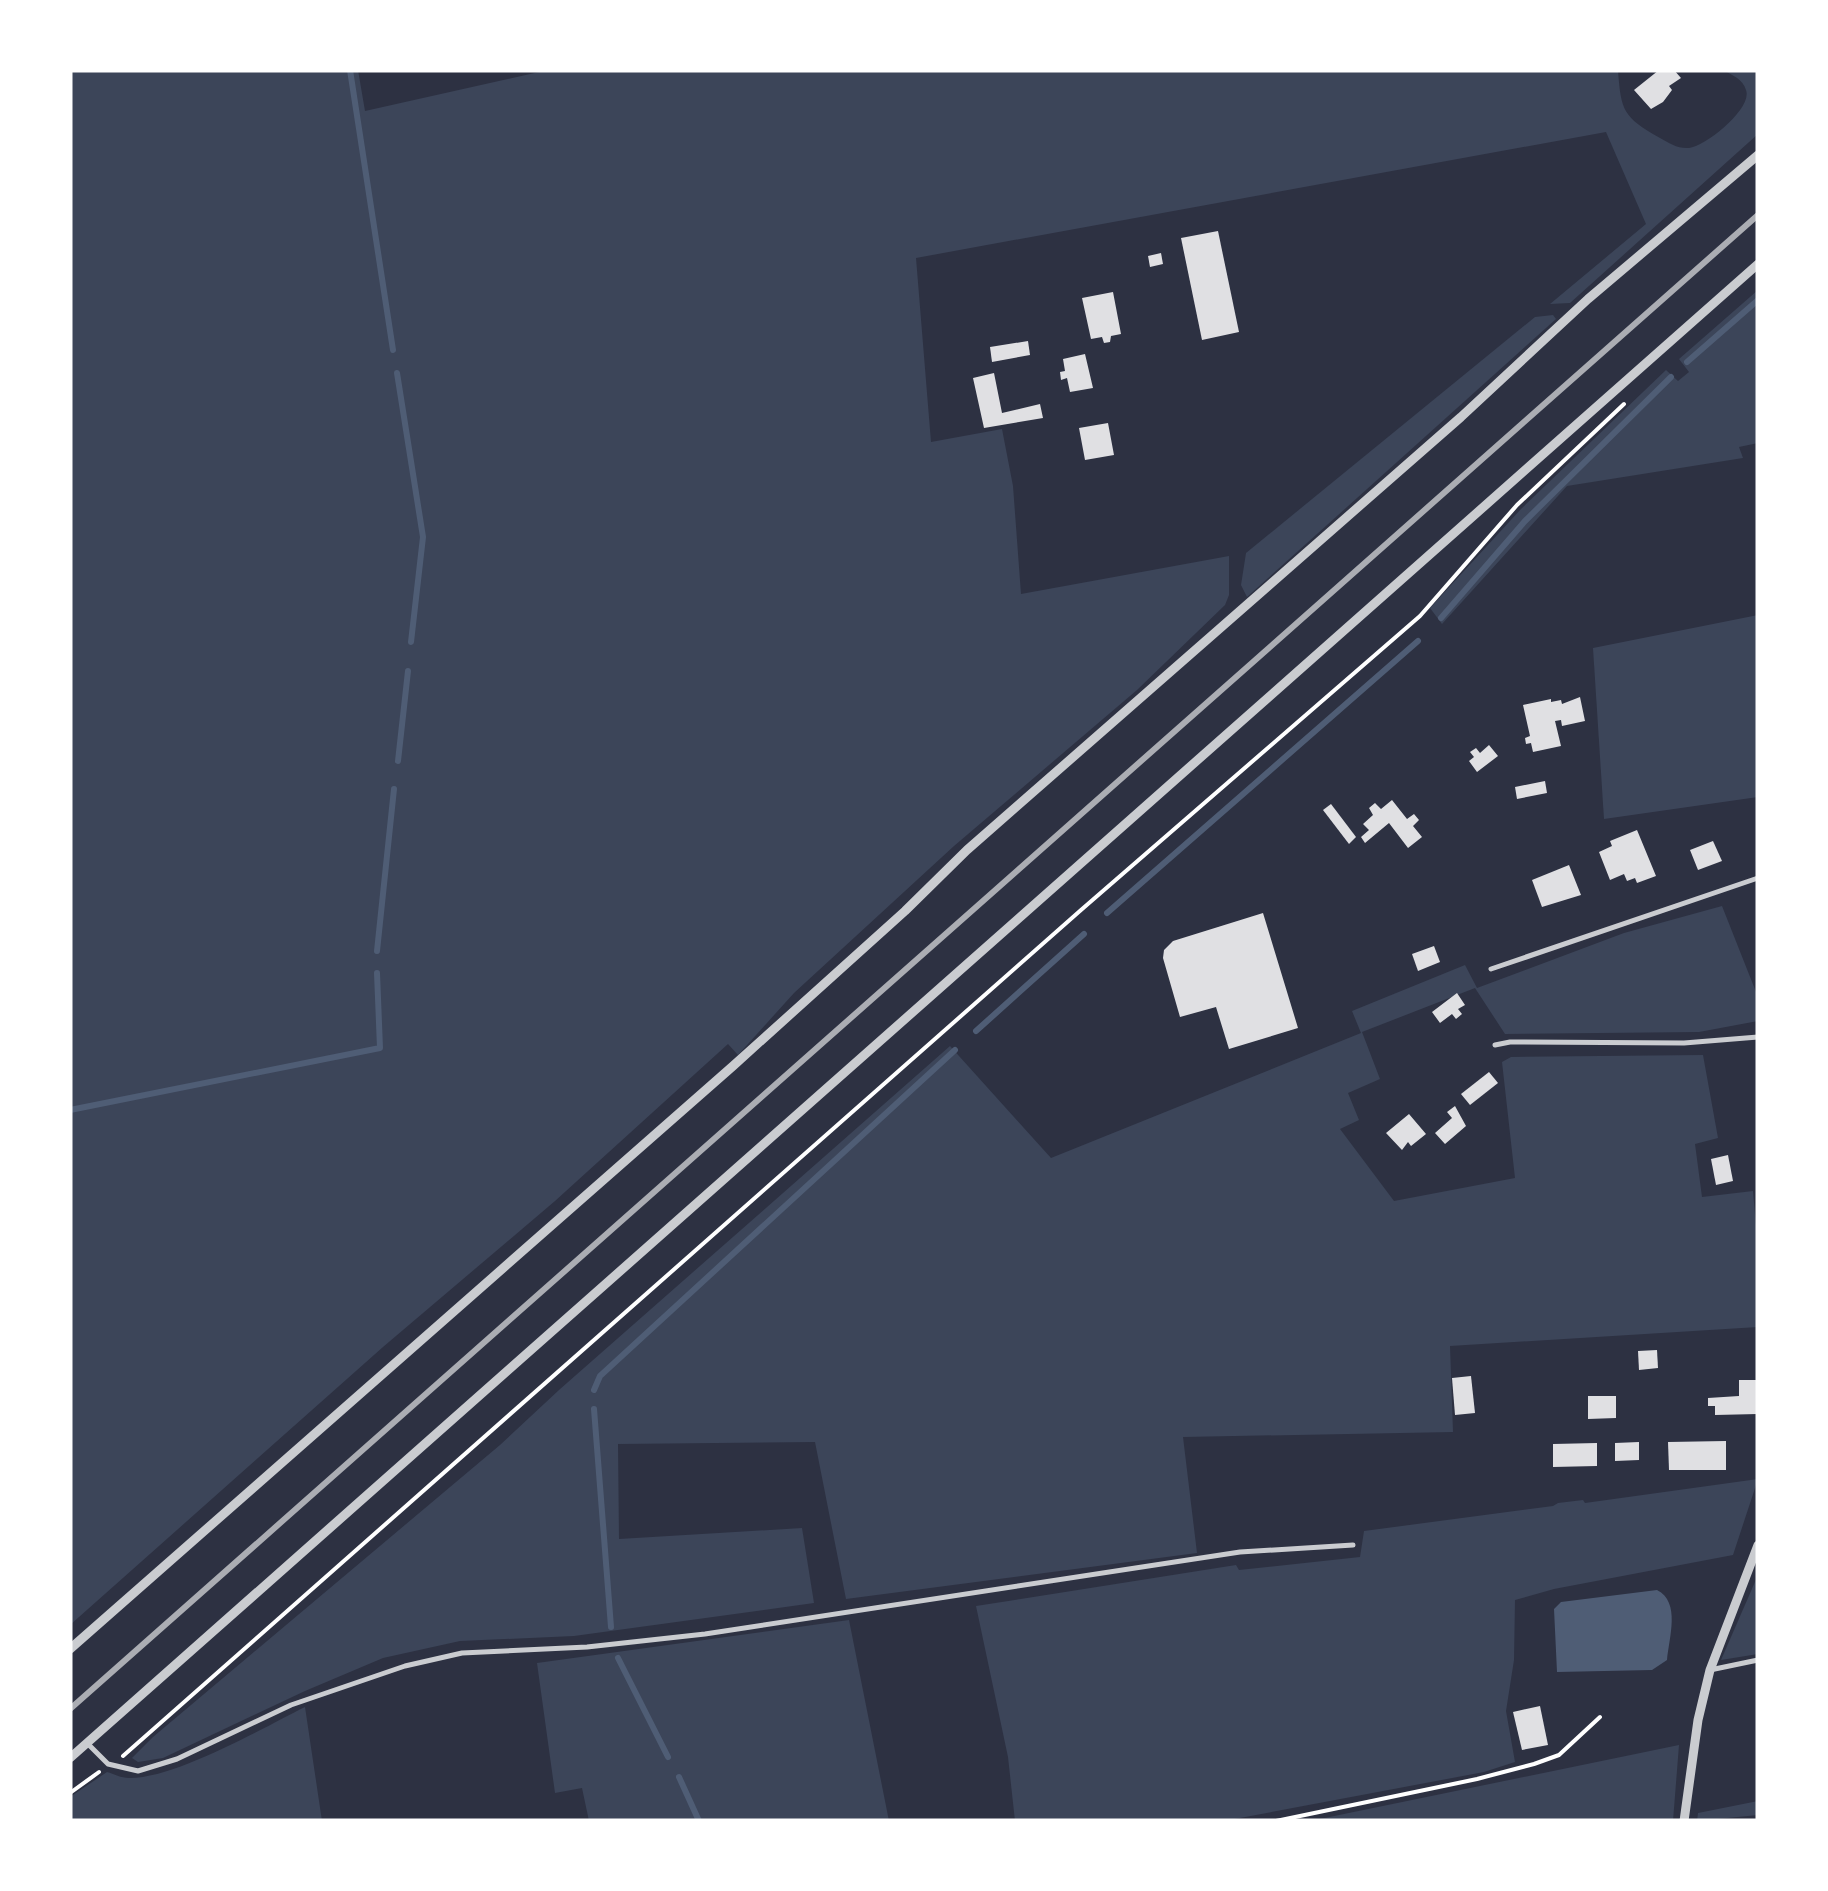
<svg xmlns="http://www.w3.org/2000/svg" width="1828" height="1891" font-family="'Archivo Narrow',sans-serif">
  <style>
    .green { fill: #3c4559 }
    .water { fill: #4f5d75 }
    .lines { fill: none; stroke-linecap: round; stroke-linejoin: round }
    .stream { stroke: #4f5d75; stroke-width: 6 }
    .building { fill: #e0e0e3 }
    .path { stroke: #fff; stroke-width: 4 }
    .service { stroke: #caccd0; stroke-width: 5 }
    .minor { stroke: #caccd0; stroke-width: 9 }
    .rail { stroke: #abadb3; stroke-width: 6 }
  </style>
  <rect width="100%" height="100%" fill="#2d3142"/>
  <g class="green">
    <path d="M70,70H358L365,111L548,70H1618C1621,111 1623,117 1660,138C1669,143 1678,149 1689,148C1706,146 1753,108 1746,90C1743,79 1732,75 1723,70H1758V134L1570,303L1550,304L1646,224L1606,132L916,258L931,442L1002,429L1013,486L1021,594L1229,556V595L1225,605L1137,690L954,846L794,993L738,1055L728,1044L555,1201L383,1347L70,1625Z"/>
    <polygon points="1758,290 1758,443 1739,447 1743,458 1567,486 1442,624 1430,608 1521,509 1666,370 1678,381 1689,372 1679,359"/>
    <polygon points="1553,315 1556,319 1247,597 1241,585 1246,553 1535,317"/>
    <polygon points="1758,615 1758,797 1604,819 1593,648"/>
    <polygon points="1722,906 1758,997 1758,1021 1699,1032 1505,1034 1475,988 1362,1032 1380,1079 1348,1093 1359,1120 1340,1129 1394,1201 1515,1178 1502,1062 1511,1057 1703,1055 1718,1138 1695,1144 1702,1197 1753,1191 1758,1249 1758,1327 1450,1346 1453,1432 1183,1437 1197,1553 846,1599 815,1442 618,1444 619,1539 802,1528 814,1603 574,1636 460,1641 383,1658 305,1691 163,1758 138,1762 132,1758 153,1737 500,1445 559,1390 950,1046 1051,1158 1361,1033 1352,1011 1465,965 1477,988 1624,933"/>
    <polygon points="1758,1479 1733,1555 1554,1589 1515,1600 1514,1660 1506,1711 1515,1762 1484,1772 1224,1821 1015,1821 1008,1757 976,1606 1236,1565 1239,1570 1360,1557 1364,1531 1553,1506 1558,1503 1583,1500 1585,1503"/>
    <polygon points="1758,1575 1758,1654 1721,1660"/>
    <polygon points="849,1620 889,1821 589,1821 582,1788 555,1793 537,1663"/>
    <path d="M305,1707L322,1821H70V1797L107,1772C114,1774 121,1778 129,1778C174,1779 263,1728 305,1707Z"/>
    <polygon points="1679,1745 1673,1821 1310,1821"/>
    <polygon points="1758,1801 1758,1815 1697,1821 1698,1813"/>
  </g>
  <path class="water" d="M1657,1590C1681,1602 1669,1638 1667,1660L1652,1670L1557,1672L1554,1609L1561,1602Z"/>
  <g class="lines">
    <g class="stream">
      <polyline points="350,70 393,350"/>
      <polyline points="1687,362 1758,300"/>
      <polyline points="397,373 423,537 411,642"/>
      <polyline points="1441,618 1525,521 1671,377"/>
      <polyline points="398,761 408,671"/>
      <polyline points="1107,913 1418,641"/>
      <polyline points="377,951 394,789"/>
      <polyline points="976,1031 1084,934"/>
      <polyline points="70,1110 380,1048 377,973"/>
      <polyline points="594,1390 600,1376 955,1050"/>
      <polyline points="594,1409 611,1627"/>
      <polyline points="618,1658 668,1757"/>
      <polyline points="679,1777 699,1821"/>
    </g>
  </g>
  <g class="building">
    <polygon points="1659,70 1674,70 1681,78 1669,86 1672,90 1663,102 1651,109 1634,90"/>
    <polygon points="1218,231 1239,332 1202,340 1181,238"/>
    <polygon points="1161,253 1163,264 1150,267 1148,256"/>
    <polygon points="1113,292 1121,334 1111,336 1110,342 1104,343 1102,337 1091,339 1082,298"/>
    <polygon points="1028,341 1030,355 992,362 990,347"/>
    <polygon points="1085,354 1093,388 1070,392 1067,378 1061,380 1060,372 1065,371 1063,359"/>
    <polygon points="994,373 1002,413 1040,404 1043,418 984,428 973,378"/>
    <polygon points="1108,423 1114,455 1085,460 1079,428"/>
    <polygon points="1580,697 1585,721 1562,726 1561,720 1555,721 1561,746 1533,752 1531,743 1526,744 1525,738 1530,736 1523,705 1551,699 1551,702 1561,700 1562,704"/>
    <polygon points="1489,745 1498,756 1477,772 1469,761 1474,757 1470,752 1476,748 1480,753"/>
    <polygon points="1545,781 1547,793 1517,799 1515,787"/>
    <polygon points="1392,800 1407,819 1414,814 1419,820 1413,826 1422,837 1408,848 1389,823 1365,843 1361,837 1369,830 1363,824 1373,815 1369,808 1375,803 1381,809"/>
    <polygon points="1331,804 1356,837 1349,844 1323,810"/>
    <polygon points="1637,830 1656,876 1637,883 1635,878 1627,881 1624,874 1610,880 1599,852 1612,846 1610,841"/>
    <polygon points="1713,841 1722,861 1698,870 1690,850"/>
    <polygon points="1569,865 1581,895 1542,907 1532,880"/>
    <polygon points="1263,913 1298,1028 1229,1049 1216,1007 1180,1017 1163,958 1164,950 1173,941"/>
    <polygon points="1434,946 1440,962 1418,971 1412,954"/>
    <polygon points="1457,993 1465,1005 1458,1009 1462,1014 1456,1019 1452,1014 1440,1023 1432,1012"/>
    <polygon points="1489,1072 1498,1083 1470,1105 1461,1094"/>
    <polygon points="1455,1106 1466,1126 1445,1144 1435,1133 1452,1118 1447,1112"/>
    <polygon points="1409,1114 1426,1134 1411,1146 1408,1142 1402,1150 1386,1133"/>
    <polygon points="1728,1155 1733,1181 1716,1185 1711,1159"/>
    <polygon points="1657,1350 1658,1368 1639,1370 1638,1351"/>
    <polygon points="1471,1376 1475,1413 1455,1415 1452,1378"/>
    <polygon points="1739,1380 1758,1380 1758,1414 1715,1415 1715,1406 1708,1406 1708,1398 1739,1396"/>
    <polygon points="1588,1396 1616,1396 1616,1418 1588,1419"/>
    <polygon points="1726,1441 1726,1470 1669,1470 1668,1442"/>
    <polygon points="1639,1442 1639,1460 1615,1461 1615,1443"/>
    <polygon points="1597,1443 1597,1466 1553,1467 1553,1444"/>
    <polygon points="1540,1706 1548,1745 1522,1750 1513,1712"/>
  </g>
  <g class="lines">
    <g class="path">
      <polyline points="123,1756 1081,910 1420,616 1517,505 1624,404"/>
      <polyline points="70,1793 99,1772"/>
      <polyline points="1276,1821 1477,1779 1534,1764 1559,1755 1600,1717"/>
    </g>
    <g class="service">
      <polyline points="1491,969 1758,878"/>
      <polyline points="1495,1045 1510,1042 1684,1043 1758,1037"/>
      <polyline points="1710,1670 1758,1660"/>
      <polyline points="87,1743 108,1764 138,1771 177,1759 291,1705 405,1666 462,1653 587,1647 705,1634 1240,1552 1353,1545"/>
    </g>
    <g class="minor">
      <polyline points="70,1649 733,1066 905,911 967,850 1461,417 1588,299 1758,155"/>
      <polyline points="70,1758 1758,264"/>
      <polyline points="1684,1821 1698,1720 1710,1670 1758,1545"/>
    </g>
    <polyline class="rail" points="70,1709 1758,215"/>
  </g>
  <rect width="1828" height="1891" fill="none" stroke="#ffffff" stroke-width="145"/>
</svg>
